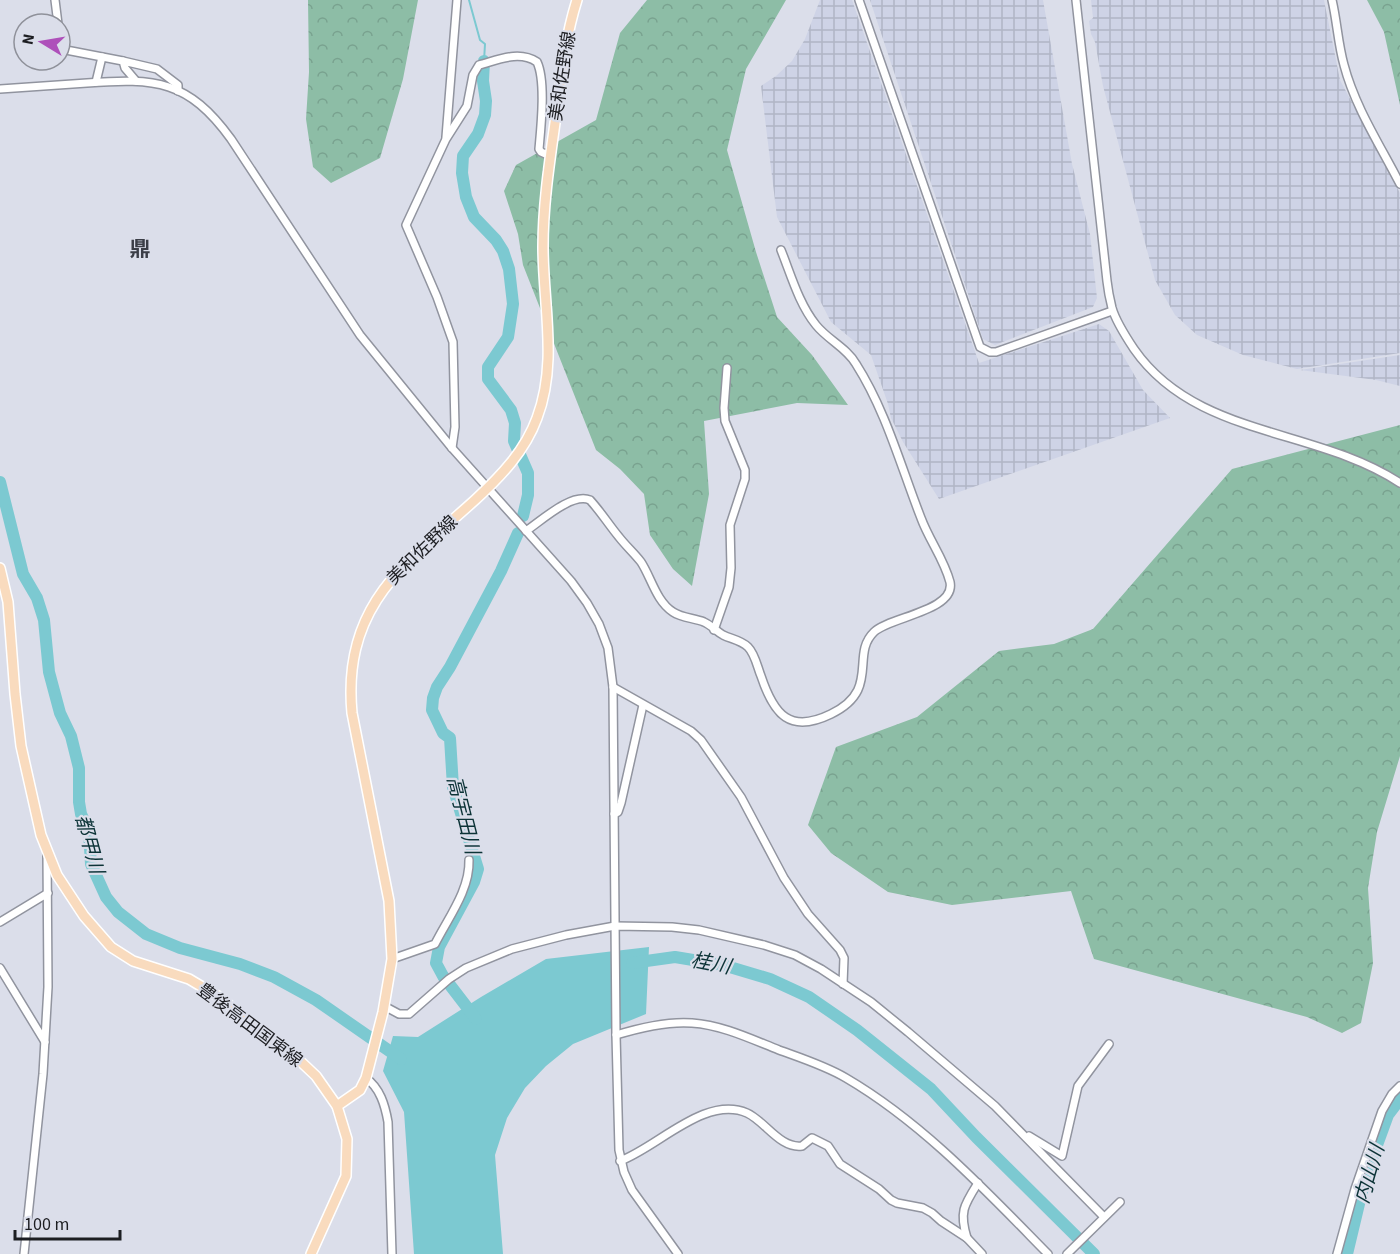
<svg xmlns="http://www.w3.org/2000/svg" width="1400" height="1254" font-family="'Source Sans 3','Noto Sans JP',sans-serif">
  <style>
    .industrial { fill: url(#industrial-grid) }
    .forest { fill: url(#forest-crowns) }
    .water { fill: #7cc9d1 }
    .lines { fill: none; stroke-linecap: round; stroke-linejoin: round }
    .stream { stroke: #7cc9d1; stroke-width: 2 }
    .river { stroke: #7cc9d1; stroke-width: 12 }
    .minor-casing { stroke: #91949f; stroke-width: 10 }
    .major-casing { stroke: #fff; stroke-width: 12 }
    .minor { stroke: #fff; stroke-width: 7 }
    .major { stroke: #f9dbbe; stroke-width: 9 }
    .labels { text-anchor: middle; stroke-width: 4.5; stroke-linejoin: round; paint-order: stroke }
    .street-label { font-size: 18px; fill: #1d1e22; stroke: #dbdeea }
    .water-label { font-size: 20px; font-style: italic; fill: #0c3337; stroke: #dbdeea }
    .quarter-label { font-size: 21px; font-weight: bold; fill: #3b3e47; stroke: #dbdeea }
  </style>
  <defs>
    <pattern id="industrial-grid" width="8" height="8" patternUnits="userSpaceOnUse" patternTransform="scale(1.5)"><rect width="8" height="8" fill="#ced3e6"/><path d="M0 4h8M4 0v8" fill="none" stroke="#b0b5c5"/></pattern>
    <pattern id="forest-crowns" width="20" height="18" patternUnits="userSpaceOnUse" patternTransform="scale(1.5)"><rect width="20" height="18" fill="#8dbda6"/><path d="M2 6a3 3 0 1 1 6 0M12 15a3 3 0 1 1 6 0" fill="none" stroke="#79a28f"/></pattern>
  </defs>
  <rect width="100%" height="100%" fill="#dbdeea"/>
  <g class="industrial">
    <polygon points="820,0 852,0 979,363 1099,324 1109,331 1143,390 1170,418 939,499 903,442 891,418 888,404 871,355 831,322 777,217 761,86 776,76 792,61 805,39"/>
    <polygon points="870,0 1043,0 1072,164 1090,234 1097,298 1093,307 995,345 983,339"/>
    <polygon points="1091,0 1324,0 1340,80 1400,193 1400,353 1297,369 1243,355 1197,335 1175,315 1155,280 1103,86 1095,42 1091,34 1089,21 1093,18"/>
    <polygon points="1400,355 1400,386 1376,380 1300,370"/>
  </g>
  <g class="forest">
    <polygon points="308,0 418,0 403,79 380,158 331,183 313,167 306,119 309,72"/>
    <polygon points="647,0 786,0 746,69 727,150 756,252 777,317 812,355 848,405 797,403 704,421 709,494 692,586 673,569 650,535 644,494 620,469 596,450 523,265 518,234 504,191 516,165 596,120 620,33"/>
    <polygon points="1367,0 1400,0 1400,105 1384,32"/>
    <polygon points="1400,425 1400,756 1377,832 1368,888 1373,963 1361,1023 1342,1033 1307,1017 1094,959 1071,891 952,905 888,892 831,853 808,825 836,747 917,717 999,651 1054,644 1093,629 1232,469"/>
  </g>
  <polygon class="water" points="649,947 646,1014 573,1044 546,1066 525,1088 507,1118 495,1155 503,1254 414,1254 404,1112 383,1071 393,1036 418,1037 481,997 546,959"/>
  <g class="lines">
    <polyline class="stream" points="469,0 480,40 485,44 484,61"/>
    <g class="river">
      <polyline points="484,61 483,81 486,101 485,115 478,134 463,156 462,173 466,197 474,217 496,240 503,251 509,269 513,304 508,337 488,367 488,379 511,410 515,423 514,441 528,473 528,495 523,516"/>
      <polyline points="0,482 23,574 37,598 44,620 49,672 60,713 71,736 79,768 79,802 81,814 89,832 91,864 106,897 118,912 146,934 180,948 240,964 274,977 316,1000 401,1059"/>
      <polyline points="632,963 675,957 723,965 770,979 809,997 857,1030 931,1089 976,1137 1094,1254"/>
      <polyline points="476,1019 443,976 436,963 439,947 474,882 478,869 453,787 450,738 443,733 432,710 433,698 437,687 450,667 501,571 518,533"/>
      <polyline points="1347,1254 1363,1187 1373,1156 1388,1115 1400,1099"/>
    </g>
    <defs>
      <g id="minor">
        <polyline points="55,0 58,24"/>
        <polyline points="859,0 980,347 990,352 996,352 1112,311"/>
        <path d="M1076,0L1107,281C1108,290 1110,300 1112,308C1116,322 1126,337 1134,349C1196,438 1315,427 1400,483"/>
        <path d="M1332,0C1337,21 1338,44 1344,65C1355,107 1380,145 1400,184"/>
        <polyline points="60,40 62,46 66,50 123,61 125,68 136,81"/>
        <polyline points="123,61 157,69 178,85 178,91"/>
        <polyline points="96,82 102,57"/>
        <path d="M0,89C29,87 58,85 87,83C156,78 188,80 231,139L360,335L452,448L571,581L587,603L599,624L608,648L613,687L616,1035L619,1150L624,1172L632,1190L678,1254"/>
        <polyline points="446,137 457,0"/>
        <path d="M452,448L455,427L453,342L437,297L406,225L446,139L467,106L473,75L479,65C498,60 519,50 537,62C546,81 541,127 539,149L541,152L550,156"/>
        <path d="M526,531C541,521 572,492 590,500C601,512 609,525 619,537C626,546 634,553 641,562C651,577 656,601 673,612C682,618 694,618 704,622C711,625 716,631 723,635C731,639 741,640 748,647C755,654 757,666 761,676C774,715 790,734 831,714C881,690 850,655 874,632C889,617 956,611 950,582C944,559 929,540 921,518C901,467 886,411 856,364C847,348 828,340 816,325C799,304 791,275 781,250"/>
        <polyline points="714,630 729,587 731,568 730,525 745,479 745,470 725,421 724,408 727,368"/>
        <polyline points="613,687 691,731 701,740 741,797 784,878 808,914 840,950 844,958 843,984"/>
        <polyline points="614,814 618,812 621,803 643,705"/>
        <polyline points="0,922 48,893"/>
        <path d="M392,959L435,944C448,918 470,890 469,860"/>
        <polyline points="0,968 45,1042"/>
        <polyline points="384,1006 399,1014 409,1014 449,979 466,968 512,949 566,935 615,926 672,927 699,930 764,945 795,955 821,969 871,1002 908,1032 995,1106 1104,1217"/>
        <path d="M616,1035C639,1028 667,1021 692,1023C722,1025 751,1039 779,1050C801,1058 826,1066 846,1078C923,1123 986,1191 1048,1254"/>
        <path d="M366,1078C380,1088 385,1105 388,1122L392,1254"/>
        <polyline points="1029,1136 1062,1156 1078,1086 1109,1044"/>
        <path d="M620,1161C658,1147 705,1095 747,1113C765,1121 780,1149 802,1146L812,1138L828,1146L840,1164L879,1189L891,1200L897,1203L923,1208L932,1213L941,1221L967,1238L982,1254"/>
        <path d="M967,1238C959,1212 964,1205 978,1183"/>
        <polyline points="24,1254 43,1074 48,987 47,855"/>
        <polyline points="1067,1254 1120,1202"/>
        <polyline points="1337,1254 1355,1189 1382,1111 1392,1094 1400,1086"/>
      </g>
      <g id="major">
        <polyline points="0,568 8,602 15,694 21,746 41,835 57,875 84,916 111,947 133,961 189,979 221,998 274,1043 298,1059 316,1076 337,1106 347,1139 346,1176 311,1254"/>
        <path d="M337,1106L360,1090L366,1078L383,1012L392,959L389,901L352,713C342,606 404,564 475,500C501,476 525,451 537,418C558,363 543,304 543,247C543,203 550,159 556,116C561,77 565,38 577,0"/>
      </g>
    </defs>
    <use href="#minor" class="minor-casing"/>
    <use href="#major" class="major-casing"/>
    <use href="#minor" class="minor"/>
    <use href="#major" class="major"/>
  </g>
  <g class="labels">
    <g class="street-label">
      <text transform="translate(562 76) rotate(-81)" y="6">美和佐野線</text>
      <text transform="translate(422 550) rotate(-44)" y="6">美和佐野線</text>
      <text transform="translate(250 1025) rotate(37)" y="6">豊後高田国東線</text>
    </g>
    <g class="water-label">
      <text transform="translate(464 815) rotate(76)" y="7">高宇田川</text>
      <text transform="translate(90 844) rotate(75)" y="7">都甲川</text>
      <text transform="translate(711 963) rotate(11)" y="7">桂川</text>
      <text transform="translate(1369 1174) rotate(-74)" y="7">内山川</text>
    </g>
    <g class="quarter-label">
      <text x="140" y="256">鼎</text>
    </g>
  </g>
  <g transform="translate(42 42) rotate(281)"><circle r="28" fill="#dbdeea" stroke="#8f919a" stroke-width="1.5"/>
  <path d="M0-4.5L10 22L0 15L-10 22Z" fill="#ae50ba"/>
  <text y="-9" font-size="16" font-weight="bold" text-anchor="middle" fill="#1d1e22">N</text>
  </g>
  <path d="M15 1230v9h105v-9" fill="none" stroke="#1d1e22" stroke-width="3"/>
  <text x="24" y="1230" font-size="18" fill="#1d1e22" stroke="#dbdeea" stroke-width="4.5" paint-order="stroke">100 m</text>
</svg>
